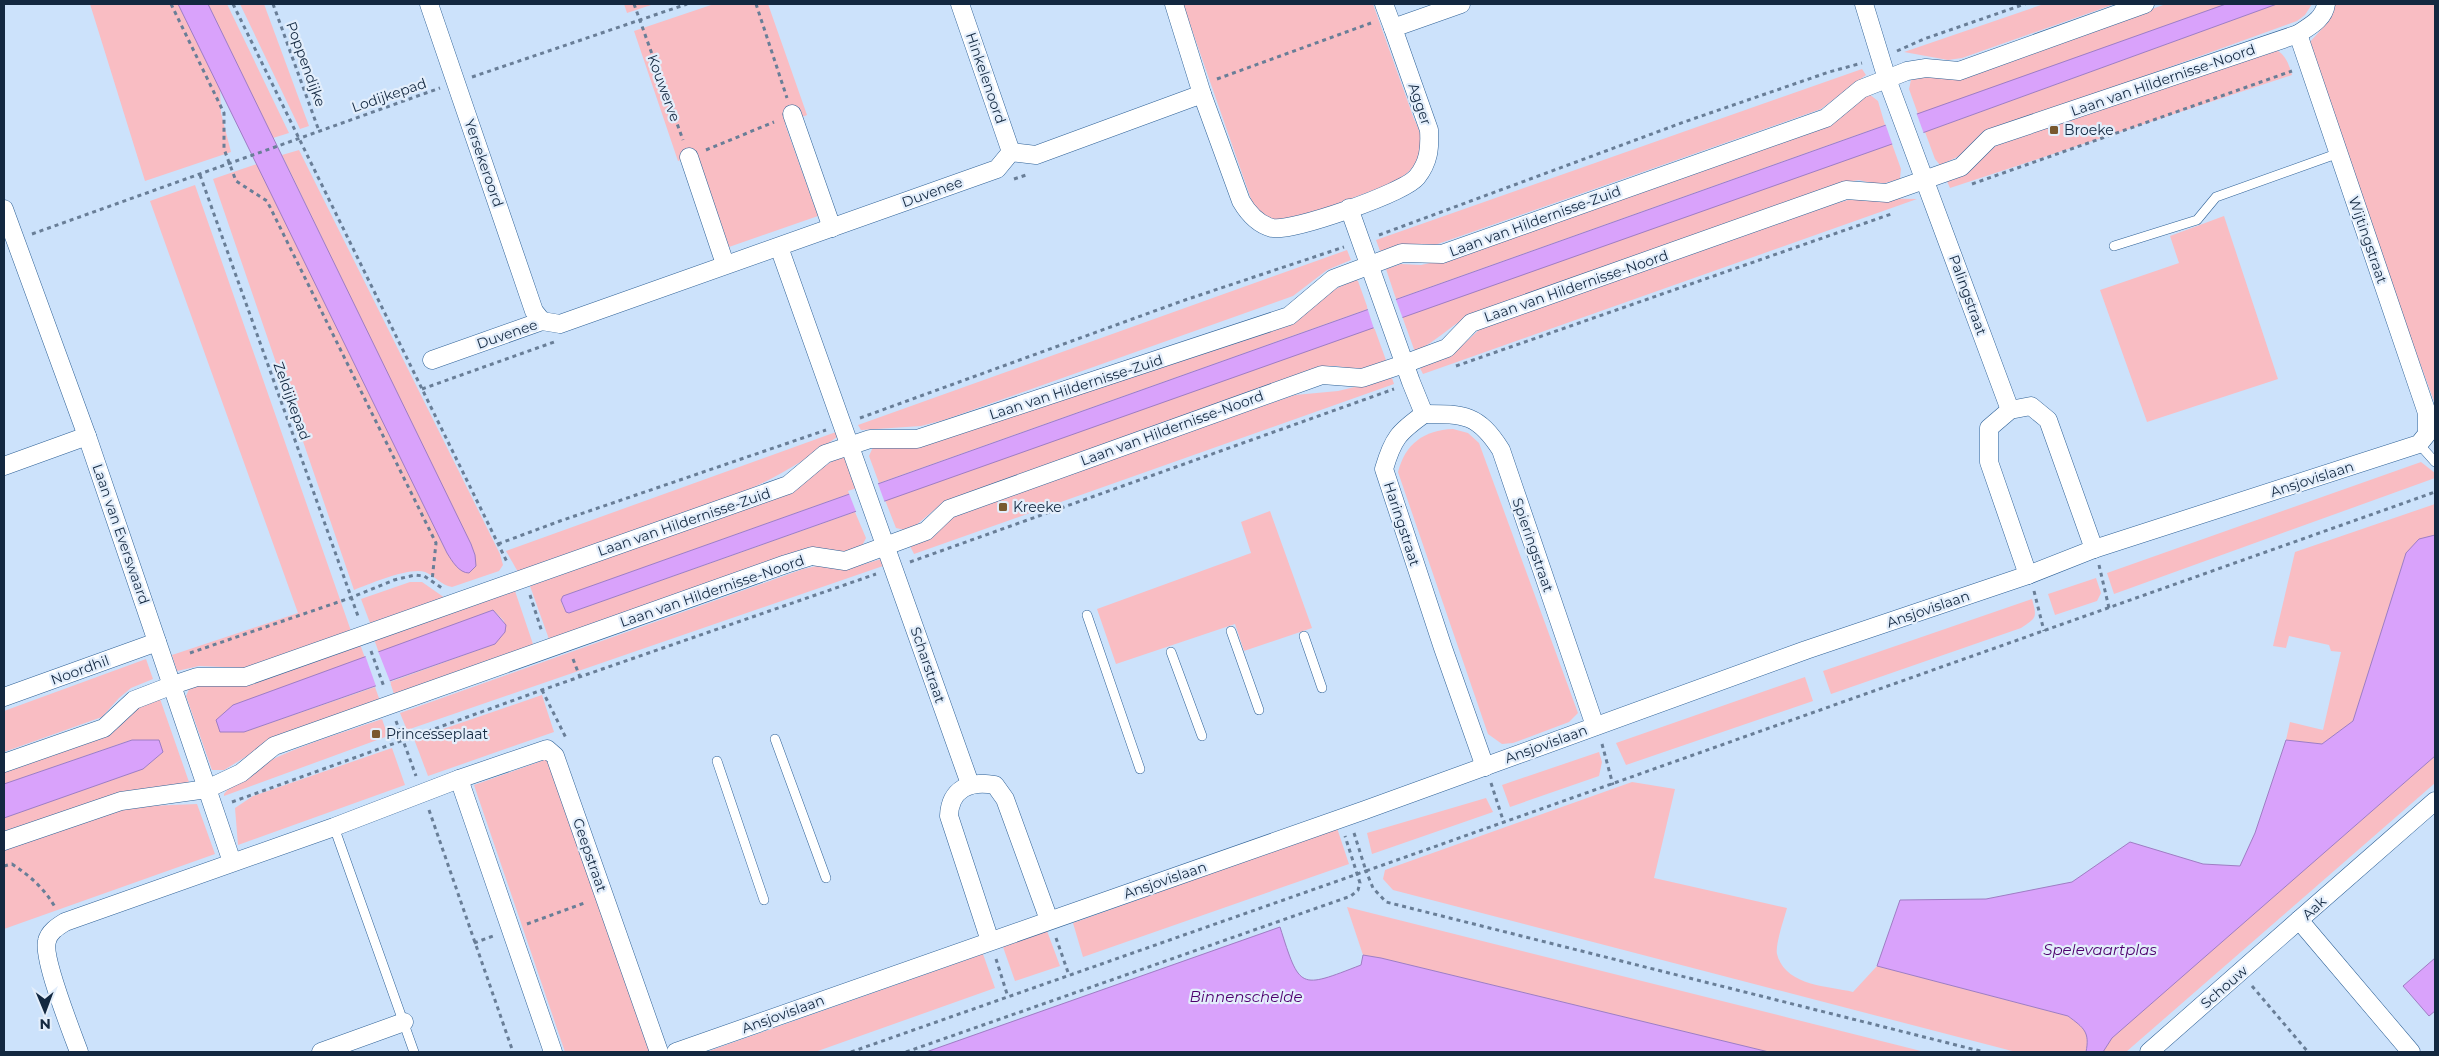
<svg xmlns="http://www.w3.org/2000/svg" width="2439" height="1056" font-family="Montserrat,sans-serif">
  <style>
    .green { fill: #f9bdc3 }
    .water { fill: #d9a2fb; stroke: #9e7dc3 }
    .pier { fill: #cce2fb }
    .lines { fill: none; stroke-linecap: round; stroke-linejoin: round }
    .lane-casing { stroke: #2d6096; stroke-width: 10 }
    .street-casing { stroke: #2d6096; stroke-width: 19 }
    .path { stroke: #697e97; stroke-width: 3; stroke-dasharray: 4 4; stroke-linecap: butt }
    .lane { stroke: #fff; stroke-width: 9 }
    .street { stroke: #fff; stroke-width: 18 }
    .poi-dot { fill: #78582e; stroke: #e3eefb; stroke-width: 2 }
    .labels { text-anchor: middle; stroke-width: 4.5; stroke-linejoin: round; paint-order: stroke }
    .street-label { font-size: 14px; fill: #132840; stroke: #e3eefb }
    .poi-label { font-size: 14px; fill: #132840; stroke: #e3eefb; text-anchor: start }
    .water-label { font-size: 15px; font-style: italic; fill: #4e006e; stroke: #e3eefb }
  </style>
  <rect width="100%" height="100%" fill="#cce2fb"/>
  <g class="green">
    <polygon points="90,4 178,4 220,89 221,113 231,152 145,181"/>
    <polygon points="208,4 227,4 289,133 273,138"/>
    <polygon points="240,4 264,4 309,126 300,129"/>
    <polygon points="624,4 654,4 627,13"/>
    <polygon points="714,4 768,4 807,115 785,124 818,216 729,247 697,154 678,161 634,31"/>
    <path d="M1183,4H1373L1414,119C1429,147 1422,165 1395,182L1294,220L1270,219L1259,212L1252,202Z"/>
    <polygon points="2044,4 2115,4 1962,58 1948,60 1904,52"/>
    <polygon points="2166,4 2226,4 1918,114 1909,89 1911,80 1928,76 1963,76"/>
    <polygon points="2277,4 2312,4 2305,15 2297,21 1984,134 1966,153 1940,165 1935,159 1925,132"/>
    <polygon points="2335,4 2435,4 2435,404 2312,69 2309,43 2329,21"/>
    <path d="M2276,50C2286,55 2289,65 2292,75L1950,188L1946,179L1987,150L2002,143Z"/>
    <polygon points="1862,69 1866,75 1821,109 1435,245 1396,247 1380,251 1376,240"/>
    <polygon points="1869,94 1878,101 1885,125 1396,299 1386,269 1401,264 1421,265 1448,259 1831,123"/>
    <path d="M1892,144L1901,169L1900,179L1878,185L1859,180L1842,183L1475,313C1453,323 1437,341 1415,352L1402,316Z"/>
    <path d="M299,150L500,554L503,565L499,571L452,587C441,585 435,576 425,572C409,567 370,584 354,590L213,179L257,164L447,553L475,555L282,155Z"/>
    <polygon points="195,185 351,631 247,668 199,666 177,671 172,655 298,613 150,201"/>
    <polygon points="1865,198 1917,199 1423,374 1420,368 1455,352 1481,328 1823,207 1848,200"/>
    <polygon points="2224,216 2278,379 2147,422 2100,290 2179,263 2170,236"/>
    <polygon points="1347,250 1351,260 1327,270 1293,296 944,420 921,426 861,430 858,425"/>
    <polygon points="1355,279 1358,281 1368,309 879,483 869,456 873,447 914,448 1330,292"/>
    <polygon points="1374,327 1387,363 1359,371 1337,366 1328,366 1275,384 945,501 909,531 896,528 885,500"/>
    <polygon points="1392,378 1394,384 914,554 910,546 932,538 956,511 1295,395 1338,391"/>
    <path d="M1453,429L1468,433L1479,443L1578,713L1569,722L1513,743L1502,744L1488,734L1398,472C1405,444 1424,430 1453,429Z"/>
    <path d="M836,432L837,437C808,458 780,476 747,490L518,572L506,551Z"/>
    <path d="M845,453L857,491L563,596C560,604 563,607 569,613L855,512L866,538L861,548L550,642L530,586L777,497Z"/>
    <polygon points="2421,462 2435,473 2435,478 2114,594 2107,573"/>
    <polygon points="2435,504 2435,535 2406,553 2353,721 2322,744 2286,740 2290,722 2323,730 2341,652 2331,651 2329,645 2289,636 2286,648 2273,646 2295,552"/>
    <polygon points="1270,511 1312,628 1244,651 1235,624 1116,664 1097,609 1251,553 1241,522"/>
    <polygon points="881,559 883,566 407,730 400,713 803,569 817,566 858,566"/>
    <polygon points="2096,578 2101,593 2097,601 2055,615 2048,594"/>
    <polygon points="410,582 422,582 445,598 370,623 361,599"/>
    <polygon points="515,591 534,647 395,697 390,682 495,644 504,621 493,610 379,653 374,639"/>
    <path d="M2032,599C2037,617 2037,618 2021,628L1831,694L1823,671Z"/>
    <polygon points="360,644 365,658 233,705 219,728 220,732 244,732 375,687 380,701 273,740 224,770 212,770 186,696 190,687 200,684 247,686"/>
    <polygon points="146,659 153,679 131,688 119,698 102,717 4,752 4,711"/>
    <polygon points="1805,677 1813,701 1626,765 1616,743"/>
    <polygon points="542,695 554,732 428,776 414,739"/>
    <polygon points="159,696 189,782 185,787 137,790 118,794 4,835 4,818 143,769 163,752 131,740 4,784 4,771 112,733 132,710"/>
    <path d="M382,719L388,736L224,796V794C256,756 335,736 382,719Z"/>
    <polygon points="392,748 405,785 238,845 235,808 253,796"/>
    <polygon points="1599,752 1602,762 1599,776 1510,807 1502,785"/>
    <polygon points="2435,756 2435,783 2126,1052 2103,1052 2111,1038"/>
    <polygon points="547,759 650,1052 565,1052 474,785"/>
    <path d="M1632,782L1675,789L1654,878L1787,908C1784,919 1775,945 1777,954C1785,986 1827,986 1853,992L1877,966L2068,1016C2084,1028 2090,1032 2086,1052H2016L1393,890L1383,879L1385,870Z"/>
    <polygon points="1486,798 1493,812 1372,854 1367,833"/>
    <polygon points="197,804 215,854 4,929 4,850 123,807"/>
    <polygon points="1337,828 1349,864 1083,957 1073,923"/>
    <polygon points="1347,907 1925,1052 1769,1052 1381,958 1363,955"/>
    <polygon points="1047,931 1060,966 1015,981 1003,947"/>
    <polygon points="983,954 995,988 815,1052 706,1052"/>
  </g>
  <g class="water">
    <path d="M178,4H208L471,544L475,555L476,566L469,573C459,573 452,561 447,553Z"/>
    <polygon points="2226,4 2277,4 1892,144 569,613 566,612 561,600 563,596"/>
    <path d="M2435,535V756L2112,1038L2103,1052H2086C2090,1032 2084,1028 2068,1016L1877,966L1900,900L1986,899L2072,882L2130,842L2203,864L2240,866L2255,833L2286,740L2322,744L2353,721L2406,553L2419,539Z"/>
    <polygon points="493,610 506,625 505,632 495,644 244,732 220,732 216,720 233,705"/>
    <polygon points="132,740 159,740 163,752 143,769 4,818 4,784"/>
    <path d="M1280,927C1300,990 1299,989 1361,965L1363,955L1381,958L1769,1052H926Z"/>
    <polygon points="2435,958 2435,1011 2429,1016 2403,986"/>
  </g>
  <g class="pier">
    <polygon points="1916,112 1924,134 1893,146 1885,123"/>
    <polygon points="1395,297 1403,319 1374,329 1367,307"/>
    <polygon points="877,481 885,503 857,514 848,491"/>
    <polygon points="378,651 391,684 377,689 365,655"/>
  </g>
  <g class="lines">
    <defs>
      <g id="lane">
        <polyline points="2114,246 2197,220 2216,197 2339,153"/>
        <polyline points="2419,444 2435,462"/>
        <polyline points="1087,615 1140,769"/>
        <polyline points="1231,631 1259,710"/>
        <polyline points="1304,636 1322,688"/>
        <polyline points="1171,652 1202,736"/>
        <polyline points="775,739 826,878"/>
        <polyline points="717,761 764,900"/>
        <polyline points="334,827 414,1052"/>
      </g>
      <g id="street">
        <polyline points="429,4 534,311 542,321"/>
        <polyline points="960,4 1011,152"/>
        <polyline points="1174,4 1202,94"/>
        <polyline points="1384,4 1393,28"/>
        <polyline points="1864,4 1887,79 2010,410"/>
        <polyline points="792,114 832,228"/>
        <polyline points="689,157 725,264"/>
        <path d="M1349,208L1411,382L1424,414C1399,432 1393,438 1384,469L1443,648L1485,767"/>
        <polyline points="4,209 87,436 232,862"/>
        <polyline points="779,247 970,784"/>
        <path d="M432,360L542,321L560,324L997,169L1011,152L1036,155L1202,94L1241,201C1248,213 1257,224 1272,228C1292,232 1404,193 1417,177C1429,162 1430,148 1429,130L1393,28L1461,4"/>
        <path d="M1424,414C1465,414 1478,414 1501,450L1595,726"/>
        <polyline points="4,466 87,436"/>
        <polyline points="2028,575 1989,462 1989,428 2010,410 2031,406 2048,420 2094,549"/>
        <polyline points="4,697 157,642"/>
        <polyline points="4,763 104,728 134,700 173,685 197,677 245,677 788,485 825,454 870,439 917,439 1289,316 1333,279 1402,253 1442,254 1826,118 1861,89 1907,71 1926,68 1959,71 2145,4"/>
        <polyline points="459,779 553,1052"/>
        <path d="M4,841L121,801L207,789L241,773L274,746L786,564L812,556L845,561L926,531L949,509L1322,375L1362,378L1404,364L1447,348L1471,323L1846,190L1887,193L1961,167L1990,138L2298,34C2310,26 2324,19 2326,4"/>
        <path d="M990,941L949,816C950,789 970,780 995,785L1005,799L1049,920"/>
        <path d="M79,1052C72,1033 42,957 47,941C49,932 57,927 65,922L334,827L459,779L547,749L555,756L659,1052"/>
        <polyline points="321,1052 404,1022"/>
        <polyline points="676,1052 1365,810 1806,650 2028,575 2094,549 2419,444 2427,434 2427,413 2298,34"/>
        <polyline points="2149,1052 2299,920"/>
        <polyline points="2411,1052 2299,920 2435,801"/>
      </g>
    </defs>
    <use href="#lane" class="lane-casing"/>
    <use href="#street" class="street-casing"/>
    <g class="path">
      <polyline points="171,4 224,113 224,149 236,181 267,201 436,543 432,581"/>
      <polyline points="233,4 508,564"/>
      <polyline points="273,4 319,131"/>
      <polyline points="634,4 683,140"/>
      <polyline points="756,4 787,98"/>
      <polyline points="1897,51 1924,39 2025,4"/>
      <polyline points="472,77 687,4"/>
      <polyline points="1217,79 1371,23"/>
      <polyline points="706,150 774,122"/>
      <polyline points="200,175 359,619"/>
      <polyline points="1014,179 1029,174"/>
      <polyline points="1972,184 2292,71"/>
      <polyline points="32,234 440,88"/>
      <polyline points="1379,235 1684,122 1829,72 1862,63"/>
      <polyline points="1456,366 1894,213"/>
      <polyline points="422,389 554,342"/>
      <polyline points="860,418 1182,301 1344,247"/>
      <polyline points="498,544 560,521 826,430"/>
      <polyline points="910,562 1394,389"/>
      <polyline points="2099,565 2109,608"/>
      <polyline points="2034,591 2044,631"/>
      <polyline points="530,595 542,632"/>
      <polyline points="371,651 384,687"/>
      <polyline points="190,653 350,598 394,580 415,575 424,576 442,588"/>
      <polyline points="573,659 580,677"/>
      <polyline points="542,690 567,740"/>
      <polyline points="396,721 416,776"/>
      <polyline points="1602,744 1613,785"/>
      <polyline points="1491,783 1504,823"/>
      <polyline points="232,802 542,690 876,574"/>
      <polyline points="429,810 513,1052"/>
      <polyline points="1354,833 1366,871 2435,492"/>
      <path d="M4,866L12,864C30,876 44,888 55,907"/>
      <polyline points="527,924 587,902"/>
      <polyline points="1056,938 1069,975"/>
      <polyline points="474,943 493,936"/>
      <polyline points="996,959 1008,997"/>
      <polyline points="2252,986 2308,1052"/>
      <polyline points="851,1052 1366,871 1373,888 1386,902 1984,1052"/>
      <polyline points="906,1052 1351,896 1358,890 1360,883 1345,836"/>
    </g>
    <use href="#lane" class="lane"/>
    <use href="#street" class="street"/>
  </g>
  <g class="poi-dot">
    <rect x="2049" y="125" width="10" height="10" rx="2.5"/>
    <rect x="998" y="502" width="10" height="10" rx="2.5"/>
    <rect x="371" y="729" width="10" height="10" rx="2.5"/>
  </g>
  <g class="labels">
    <g class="street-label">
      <text transform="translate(306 64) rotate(70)" y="5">Poppendijke</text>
      <text transform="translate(986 78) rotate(71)" y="5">Hinkelenoord</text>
      <text transform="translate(2163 80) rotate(-19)" y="5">Laan van Hildernisse-Noord</text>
      <text transform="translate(664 88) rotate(70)" y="5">Kouwerve</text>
      <text transform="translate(389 95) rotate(-19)" y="5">Lodijkepad</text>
      <text transform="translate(1420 104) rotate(71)" y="5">Agger</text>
      <text transform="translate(484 163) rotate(71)" y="5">Yersekeroord</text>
      <text transform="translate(932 192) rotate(-20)" y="5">Duvenee</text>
      <text transform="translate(1535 221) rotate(-20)" y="5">Laan van Hildernisse-Zuid</text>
      <text transform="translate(2368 240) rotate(71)" y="5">Wijtingstraat</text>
      <text transform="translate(1576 286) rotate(-19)" y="5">Laan van Hildernisse-Noord</text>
      <text transform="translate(1968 295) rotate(70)" y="5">Palingstraat</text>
      <text transform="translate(507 334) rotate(-19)" y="5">Duvenee</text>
      <text transform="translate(1076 387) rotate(-18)" y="5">Laan van Hildernisse-Zuid</text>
      <text transform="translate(292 401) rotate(70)" y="5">Zeldijkepad</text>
      <text transform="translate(1172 428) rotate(-20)" y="5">Laan van Hildernisse-Noord</text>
      <text transform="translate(2312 479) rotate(-18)" y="5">Ansjovislaan</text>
      <text transform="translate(684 522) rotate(-19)" y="5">Laan van Hildernisse-Zuid</text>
      <text transform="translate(1402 524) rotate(72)" y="5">Haringstraat</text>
      <text transform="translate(121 534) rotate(71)" y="5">Laan van Everswaard</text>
      <text transform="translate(1533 545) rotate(71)" y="5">Spieringstraat</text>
      <text transform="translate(712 591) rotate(-19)" y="5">Laan van Hildernisse-Noord</text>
      <text transform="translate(1928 609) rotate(-19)" y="5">Ansjovislaan</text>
      <text transform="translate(928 665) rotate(71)" y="5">Scharstraat</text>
      <text transform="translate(80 670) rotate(-20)" y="5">Noordhil</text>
      <text transform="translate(1546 744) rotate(-20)" y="5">Ansjovislaan</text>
      <text transform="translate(590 855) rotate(71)" y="5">Geepstraat</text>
      <text transform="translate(1165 880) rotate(-19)" y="5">Ansjovislaan</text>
      <text transform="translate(2314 908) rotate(-43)" y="5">Aak</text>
      <text transform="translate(2224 987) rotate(-41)" y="5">Schouw</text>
      <text transform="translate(783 1014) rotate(-20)" y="5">Ansjovislaan</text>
    </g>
    <g class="poi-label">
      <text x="2064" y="135">Broeke</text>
      <text x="1013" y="512">Kreeke</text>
      <text x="386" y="739">Princesseplaat</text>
    </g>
    <g class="water-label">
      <text x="2100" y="955">Spelevaartplas</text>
      <text x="1246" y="1002">Binnenschelde</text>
    </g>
  </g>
  <rect width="2439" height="1056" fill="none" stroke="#132840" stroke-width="10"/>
  <g transform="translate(45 1011) rotate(179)" stroke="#e3eefb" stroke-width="4" paint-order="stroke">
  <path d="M0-4L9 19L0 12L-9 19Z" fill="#132840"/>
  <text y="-8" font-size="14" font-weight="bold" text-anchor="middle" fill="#132840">N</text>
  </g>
</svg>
